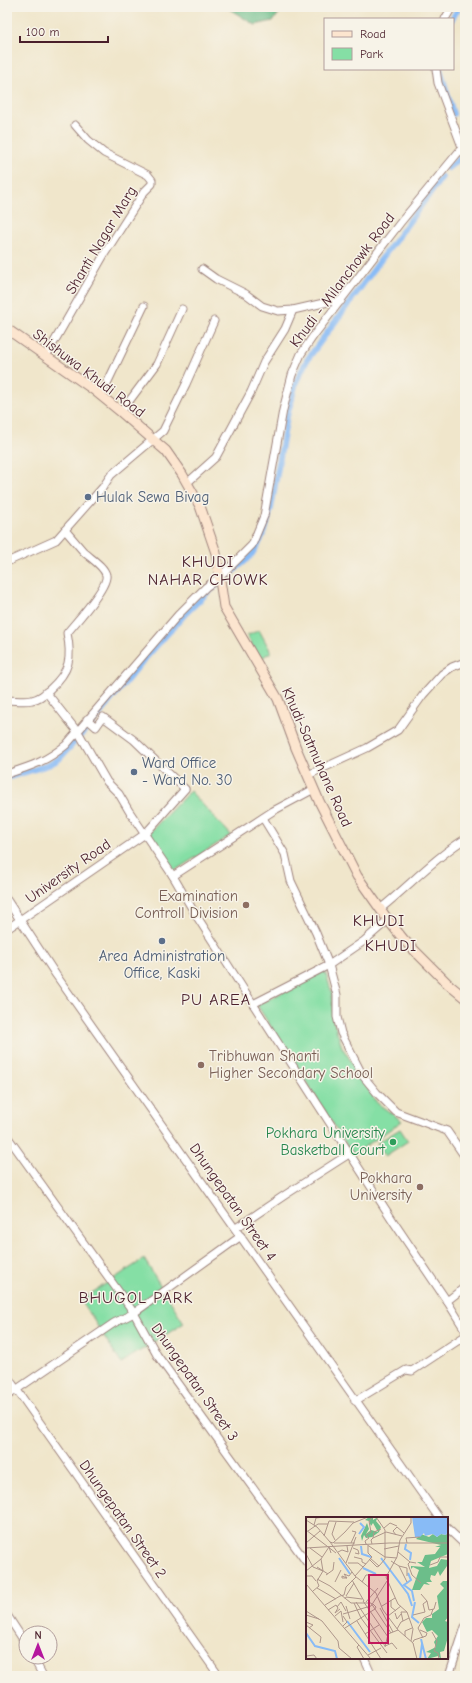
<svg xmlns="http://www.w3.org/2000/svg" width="472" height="1683" font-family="'Comic Neue',sans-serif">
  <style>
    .green { fill: #85dfa5; stroke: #687f68 }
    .forest { fill: #6cbe8a; stroke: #5b6e5a }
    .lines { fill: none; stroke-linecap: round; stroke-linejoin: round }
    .canal { stroke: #88bbf6; stroke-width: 6 }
    .minor-casing { stroke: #9d827b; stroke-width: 9 }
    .secondary-casing { stroke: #9d827b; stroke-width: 11 }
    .minor { stroke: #fff; stroke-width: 7 }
    .secondary { stroke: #fce5cf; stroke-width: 9 }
    .service-dot { fill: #5c6f8a; stroke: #f7f3e8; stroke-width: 1.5 }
    .education-dot { fill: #8d6e63; stroke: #f7f3e8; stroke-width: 1.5 }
    .leisure-dot { fill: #2e9e5b; stroke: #f7f3e8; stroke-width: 1.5 }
    .labels { text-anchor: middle; stroke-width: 3; stroke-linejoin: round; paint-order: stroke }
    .street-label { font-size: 15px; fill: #4a1f2b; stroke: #f7f3e8 }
    .service-label { font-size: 15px; fill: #4e5e75; stroke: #f7f3e8; text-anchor: start }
    .education-label { font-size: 15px; fill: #785e54; stroke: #f7f3e8; text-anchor: end }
    .leisure-label { font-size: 15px; fill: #27864d; stroke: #f7f3e8; text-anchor: end }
    .neighbourhood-label { font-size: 16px; letter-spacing: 1px; fill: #4a1f2b; stroke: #f7f3e8 }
    .inset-river { fill: none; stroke: #88bbf6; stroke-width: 2 }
    .inset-road { fill: none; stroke: #ae968b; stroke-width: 1 }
    .view { fill: #c2185b; fill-opacity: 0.15; stroke: #c2185b; stroke-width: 2 }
    .inset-edge { fill: none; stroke: #4a1f2b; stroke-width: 2 }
  </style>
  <rect width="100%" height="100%" fill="#f7f3e8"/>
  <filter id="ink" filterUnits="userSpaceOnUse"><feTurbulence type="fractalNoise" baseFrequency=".025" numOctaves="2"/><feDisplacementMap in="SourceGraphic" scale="8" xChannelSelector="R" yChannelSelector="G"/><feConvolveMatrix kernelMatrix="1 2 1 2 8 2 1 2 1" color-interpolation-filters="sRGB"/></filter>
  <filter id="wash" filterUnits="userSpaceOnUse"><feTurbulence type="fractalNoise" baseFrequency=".012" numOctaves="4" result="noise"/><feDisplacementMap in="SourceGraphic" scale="16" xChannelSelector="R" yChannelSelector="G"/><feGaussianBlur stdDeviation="0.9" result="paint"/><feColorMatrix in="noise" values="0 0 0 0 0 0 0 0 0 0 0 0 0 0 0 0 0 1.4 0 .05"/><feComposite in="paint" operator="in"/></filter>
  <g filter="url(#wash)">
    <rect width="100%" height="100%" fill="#f0e6cb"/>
    <g class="green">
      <polygon points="259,630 271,652 260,659 247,636"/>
      <polygon points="190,791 231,835 174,871 148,834"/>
      <polygon points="325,971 332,993 333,1020 342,1047 377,1103 402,1121 353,1155 257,1005"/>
      <polygon points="400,1129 408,1141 385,1156 377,1143"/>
      <polygon points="144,1259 184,1323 121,1363 81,1300"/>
    </g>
    <polygon class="forest" points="226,7 284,7 273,21 255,25"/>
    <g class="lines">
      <g class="canal">
        <polyline points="452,19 459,7"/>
        <polyline points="440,69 453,114"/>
        <polyline points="448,168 465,154"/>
        <polyline points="7,778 48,765 59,759 92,723 141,663 186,613 207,593 250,557 260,541 266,527 271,508 287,416 296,382 307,360 442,177"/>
      </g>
    </g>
  </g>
  <g filter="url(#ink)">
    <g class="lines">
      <defs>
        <g id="minor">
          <polyline points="445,19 452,7"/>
          <polyline points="436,69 438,83 465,155"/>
          <polyline points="202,269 216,279 246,294 262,306 278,311 293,310 328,302 341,301"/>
          <polyline points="46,356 105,253 144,192 152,184 152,180 148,175 104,153 88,140 75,125"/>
          <polyline points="101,396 144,306"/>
          <polyline points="121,412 157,364 182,309"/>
          <polyline points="187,483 216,457 251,392 264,362 285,329 293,310"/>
          <polyline points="7,562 56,540 103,487 111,475 163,431 186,384 214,321"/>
          <polyline points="46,692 80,735 107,782 119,794 129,811 173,876 194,912 253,1004 395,1224 447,1301 465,1330"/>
          <path d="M7,700C15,700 24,702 32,700C38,699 46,693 50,689C70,671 72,658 67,633C75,623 109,586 106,575C104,566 90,558 83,551C77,544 71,537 65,530"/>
          <path d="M7,774C32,766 45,762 66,745L178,615L206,587L220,577L252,545L264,516L283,410L292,375L301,354L314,335L400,223L461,149"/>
          <polyline points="308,775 367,748 398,730 423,695 442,674 452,667 465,662"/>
          <polyline points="263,818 285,854 291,881 316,933 329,965 337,995 337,1017 341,1033 363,1076 377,1093 396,1112 447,1131 465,1157"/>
          <polyline points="173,876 273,811 314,789"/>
          <polyline points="7,900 56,975 439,1518"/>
          <path d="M380,909C409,886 433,859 465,839"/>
          <polyline points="7,929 145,834 185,789 134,740 103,717 96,727 87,719"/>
          <polyline points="253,1004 329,965 364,941 388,920"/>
          <polyline points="7,1136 134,1313 157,1355 307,1563"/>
          <polyline points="236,1228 285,1195 349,1154"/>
          <polyline points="447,1301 465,1287"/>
          <polyline points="7,1376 219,1676"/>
          <polyline points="7,1396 114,1323 134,1313 241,1236"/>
          <polyline points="355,1401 406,1370 412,1371 465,1336"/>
          <polyline points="447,1528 465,1545"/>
          <polyline points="7,1615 26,1644"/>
          <polyline points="33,1657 43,1676"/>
          <polyline points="364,1658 372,1676"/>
          <polyline points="449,1676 465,1627"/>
        </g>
        <polyline id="secondary" points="7,329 94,390 121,412 166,451 182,474 200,506 216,553 224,607 278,699 296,748 319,801 357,876 388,920 404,940 448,984 465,998"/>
      </defs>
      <use href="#minor" class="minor-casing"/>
      <use href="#secondary" class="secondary-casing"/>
      <use href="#minor" class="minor"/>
      <use href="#secondary" class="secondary"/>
    </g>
  </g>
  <g class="service-dot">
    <circle cx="88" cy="497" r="4"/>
    <circle cx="134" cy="772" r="4"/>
    <circle cx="162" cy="941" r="4"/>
  </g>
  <g class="education-dot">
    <circle cx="246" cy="905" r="4"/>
    <circle cx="201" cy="1065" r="4"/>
    <circle cx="420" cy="1187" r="4"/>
  </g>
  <circle class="leisure-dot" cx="393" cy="1142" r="4"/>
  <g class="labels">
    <g class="street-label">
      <text transform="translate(101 240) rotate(-59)" y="5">Shanti Nagar Marg</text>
      <text transform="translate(342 280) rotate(-53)" y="5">Khudi - Milanchowk Road</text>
      <text transform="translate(89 373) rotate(37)" y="5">Shishuwa Khudi Road</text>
      <text transform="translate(317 757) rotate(66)" y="5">Khudi-Satmuhane Road</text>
      <text transform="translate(68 871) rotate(-35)" y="5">University Road</text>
      <text transform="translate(233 1202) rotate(55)" y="5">Dhungepatan Street 4</text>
      <text transform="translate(195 1382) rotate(55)" y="5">Dhungepatan Street 3</text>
      <text transform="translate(123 1519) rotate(55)" y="5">Dhungepatan Street 2</text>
    </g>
    <g class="service-label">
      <text x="96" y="502">Hulak Sewa Bivag</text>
      <text x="142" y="768">Ward Office<tspan x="142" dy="17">- Ward No. 30</tspan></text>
      <text x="162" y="961" text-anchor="middle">Area Administration<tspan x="162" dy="17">Office, Kaski</tspan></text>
    </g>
    <g class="education-label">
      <text x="238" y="901">Examination<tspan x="238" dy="17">Controll Division</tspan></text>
      <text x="209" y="1061" text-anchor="start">Tribhuwan Shanti<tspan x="209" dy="17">Higher Secondary School</tspan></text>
      <text x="412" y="1183">Pokhara<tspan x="412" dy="17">University</tspan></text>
    </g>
    <g class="leisure-label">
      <text x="385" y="1138">Pokhara University<tspan x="385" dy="17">Basketball Court</tspan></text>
    </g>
    <g class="neighbourhood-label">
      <text x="208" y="567">KHUDI<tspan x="208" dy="18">NAHAR CHOWK</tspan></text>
      <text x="379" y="926">KHUDI</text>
      <text x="391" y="951">KHUDI</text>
      <text x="216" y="1005">PU AREA</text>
      <text x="136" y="1303">BHUGOL PARK</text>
    </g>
  </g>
  <g transform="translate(306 1517)">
    <rect width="142" height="142" fill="#f0e6cb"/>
    <path d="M63,0H67V3L72,0L70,4L75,10L73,15L66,20L60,21L58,18L56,24L55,19L61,6L63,12L60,17L65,13L72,15L67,6L65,9L63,4L59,3ZM142,14V37L125,44L123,51L131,49L135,42L142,43L141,49L134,59L132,54L129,59L125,58L124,62L126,65H120L124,68L118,67L114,73H106L113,53L107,50L105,52V49L119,50L111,45H116L119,38L129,37L134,30H129L135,28L110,22L115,17L123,20L127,17L131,20L135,17L140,18ZM137,64H142V100L139,104L142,105V120L138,134L134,135L135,142L132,139L121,142L125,136L120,135L130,130L128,125L132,119L126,113L121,115L116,105L120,101H126V97L133,92L131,79L138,71L134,67Z" fill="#6cbe8a"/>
    <path d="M106,0H142V14L140,18L135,17L131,20L127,17L119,19L118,16L114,20H109Z" fill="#88bbf6"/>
    <path class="inset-river" d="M53,17L58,10L54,6M100,27L99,32L105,36L104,43M55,29L56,37L65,40M33,41L44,57M75,41L102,77L106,89M57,51L70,57M102,56L105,63L98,68L106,74L108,84M109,85L106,100L113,106M41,104L64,135M0,116L9,129L29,134L31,142M115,122L120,142M114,142L116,127"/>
    <path class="inset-road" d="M67,0L63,4L65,15L60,18L63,21L59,24L60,27L79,40L91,41M70,0L79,13V42L73,49M0,3L11,10L24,25M8,8L10,1L19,0M78,11L84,6L91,9M0,13L30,36M2,14L12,7H22M90,18L87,14L91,10L98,16M18,19L23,4L48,5M67,21L80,15L96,19M29,23L26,17L30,5M24,25L49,59L70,76L77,93L92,113L107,126L111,142M24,25L27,26L39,15L47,6L62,0M0,26L14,14M28,26H49M45,26L50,15L46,14M101,26L100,21L114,20M66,27L65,23L67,21L68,15L75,12M0,31L83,26H142M4,31L16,40M47,31L52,33L53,37L49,36M78,32L93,29M32,35L36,33L42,35L41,29M92,35L104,45L110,46M0,37L7,50L17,54M48,40L56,42V45L60,47M63,42L71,50L73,49L64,41M85,44L93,49L101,65M104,45L102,47L106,58L115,66M40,46L50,20M42,46H52L57,50M124,48L132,45L134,40H142M93,49L101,51V59M11,50L22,57M0,54L15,42L23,30L25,36M20,58L27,53L28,45M0,59H6L10,64M49,59L66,40L62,36V29M41,61H36V59L41,61L38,57L43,59L46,55M11,62L24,69L45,86H65M46,63L58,84M29,65L35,53M56,65L60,58H65M0,67L65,142M11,71L30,82M7,74L13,69L11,64L17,54L15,42M115,77L121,84L123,93L128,92L130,85M34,79L38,78L40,70L50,60M40,79L48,66M39,82L40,80L56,82M85,83V90L90,94M57,84L82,120M50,85L79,129L86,126L91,132M60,85L72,71M48,86L55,101L81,136M65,86L85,116M19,88L34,79M40,89L44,102M76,89L89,81M31,90L35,85L40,94M74,91L87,115M22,93L30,88L32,91L29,96L34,92M0,94L16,104L32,124L33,131L46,142M89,96L91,102L95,97M37,97L65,89L81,64M0,98L13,102M107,98L119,95L117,87L121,84M29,99L35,94L37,105M82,99L95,89M51,104L75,142M97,104L95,95H101M0,105L7,108L3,111M0,108L15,120L14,126M37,109L41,105L37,99M39,111L69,92L70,90L67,87M91,112L95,105L103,101M126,115L131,124L128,134L132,136L133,142M59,117L73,108M99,119V114L106,111M117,121L112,111L118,101L125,98L127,92M105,124L107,112L101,95L92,87L80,60L91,40L94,23L105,6V0M107,125L108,123L120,119L121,116L114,113M53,128L51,130L58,142M79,130L82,117L92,113M62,138L75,131M0,139L8,138L11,142"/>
    <path class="view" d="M63,58H82V126H63Z"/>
    <rect width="142" height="142" class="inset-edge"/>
  </g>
  <rect width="472" height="1683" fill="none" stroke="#f7f3e8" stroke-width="24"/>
  <rect x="324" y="18" width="130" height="52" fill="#f7f3e8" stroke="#b29e9c"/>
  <rect x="332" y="31" width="20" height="6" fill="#fce5cf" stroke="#b29e9c"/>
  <text x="360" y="38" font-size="12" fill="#4a1f2b">Road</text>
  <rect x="332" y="48" width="20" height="12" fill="#85dfa5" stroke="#b29e9c"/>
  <text x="360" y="58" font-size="12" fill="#4a1f2b">Park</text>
  <g transform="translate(38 1645)"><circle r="19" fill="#f7f3e8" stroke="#b29e9c"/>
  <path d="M0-3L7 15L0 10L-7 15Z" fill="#b5179e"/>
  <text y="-6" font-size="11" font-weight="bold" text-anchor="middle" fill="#4a1f2b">N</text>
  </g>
  <path d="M20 36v6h88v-6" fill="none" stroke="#4a1f2b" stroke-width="2"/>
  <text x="26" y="36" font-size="12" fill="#4a1f2b" stroke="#f7f3e8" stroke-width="3" paint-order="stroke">100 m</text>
</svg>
